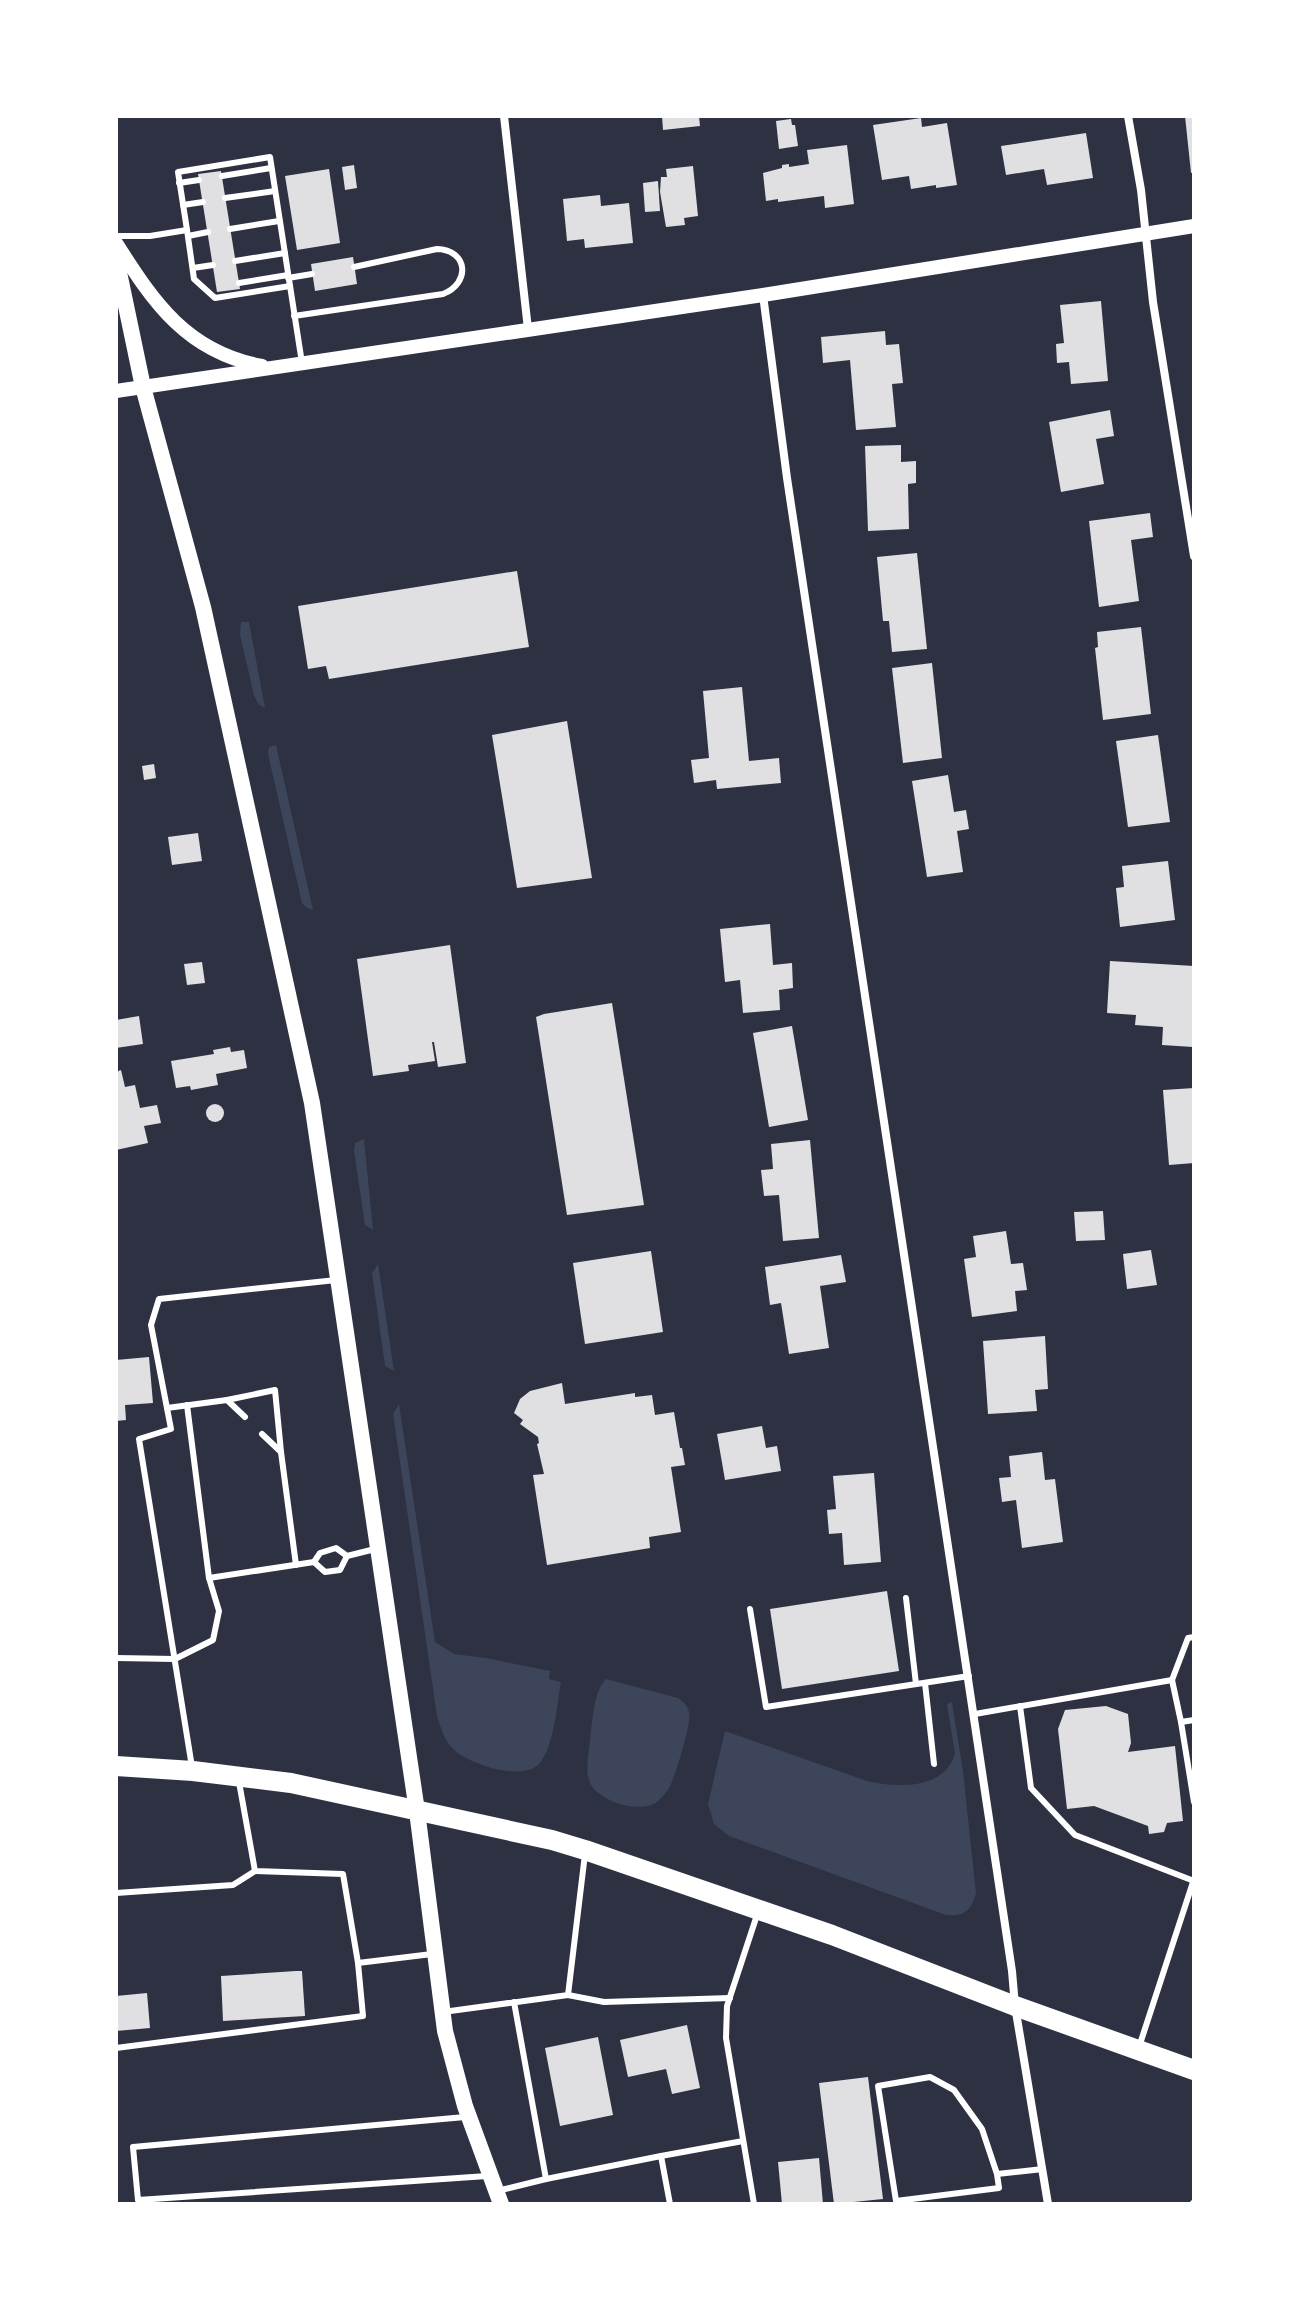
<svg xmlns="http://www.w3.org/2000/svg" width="1310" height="2320" font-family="Commissioner,sans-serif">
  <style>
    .green { fill: #3c4559 }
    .building { fill: #e0e0e3 }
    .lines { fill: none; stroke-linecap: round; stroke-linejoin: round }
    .service { stroke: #fff; stroke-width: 6 }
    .minor { stroke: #fff; stroke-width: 8 }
    .tertiary { stroke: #fff; stroke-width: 14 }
    .secondary { stroke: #fff; stroke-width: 16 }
    .primary { stroke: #fff; stroke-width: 20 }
  </style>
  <rect width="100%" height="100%" fill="#2d3142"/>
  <g class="green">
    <polygon points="241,622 249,622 265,708 258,704 254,695 240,635"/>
    <polygon points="276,745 313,910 307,908 302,903 268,754 269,747"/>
    <polygon points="364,1139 373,1230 365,1225 354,1151 355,1143"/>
    <polygon points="378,1264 394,1371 385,1366 372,1273"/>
    <path d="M399,1404L435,1642L454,1654L486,1658L550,1671L549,1679L561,1682C557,1704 554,1748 539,1764C522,1782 468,1764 453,1749C444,1740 441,1728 437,1716L393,1414Z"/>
    <path d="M606,1679L678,1698C683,1701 687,1705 689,1712C692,1723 675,1777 669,1788C666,1793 661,1798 657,1802C641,1814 601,1802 591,1785C585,1774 588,1761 589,1749C592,1730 592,1692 606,1679Z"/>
    <path d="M950,1702L952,1703L963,1771L976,1893C972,1910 964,1917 946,1915L729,1836L714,1824L708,1804L725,1731L867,1781C897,1788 945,1790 955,1753L947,1705Z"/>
  </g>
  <g class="building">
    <polygon points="662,116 699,116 700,126 663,130"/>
    <polygon points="1185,116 1194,116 1194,172 1191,173"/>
    <polygon points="921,118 922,127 947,123 957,185 936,188 936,185 911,189 909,176 882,180 873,125"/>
    <polygon points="791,119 792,125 795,125 798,146 779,149 776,121"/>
    <polygon points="1086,133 1093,178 1047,185 1044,169 1006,175 1001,146"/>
    <polygon points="847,145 854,204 825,208 824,196 778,202 778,199 766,201 763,173 782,168 782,165 789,164 789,167 809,164 807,150"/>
    <polygon points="354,165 357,188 345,190 342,167"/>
    <polygon points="693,166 698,216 684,218 685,225 666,227 660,192 661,177 667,177 666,169"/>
    <polygon points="329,169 340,243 297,250 285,176"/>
    <polygon points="221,171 240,289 217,292 198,174"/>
    <polygon points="658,181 660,211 645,212 643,183"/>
    <polygon points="600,195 601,206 629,203 633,243 585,248 584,239 567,241 563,199"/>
    <polygon points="353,257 357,284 315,291 311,264"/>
    <polygon points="1101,301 1108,381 1071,384 1069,362 1057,363 1056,344 1064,343 1060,305"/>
    <polygon points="885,331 886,345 899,344 903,383 892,384 896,427 856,430 850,360 823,363 821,337"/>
    <polygon points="1110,410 1114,436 1096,439 1104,484 1061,492 1049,422"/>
    <polygon points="901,445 901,462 916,461 916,483 908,484 909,529 868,531 865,446"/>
    <polygon points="1150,513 1153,537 1131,540 1139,601 1099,607 1089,521"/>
    <polygon points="917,553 927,649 892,652 889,621 883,621 877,557"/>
    <polygon points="517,571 529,647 329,679 326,666 308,669 298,606"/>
    <polygon points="1141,627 1151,714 1103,720 1095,648 1098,647 1097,632"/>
    <polygon points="932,663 942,758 903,763 892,668"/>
    <polygon points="742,687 749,761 779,758 781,783 717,789 716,780 694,783 691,760 709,758 703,691"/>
    <polygon points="567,721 592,878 517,888 492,735"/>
    <polygon points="1158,735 1170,822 1128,827 1116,741"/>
    <polygon points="154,764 156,778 144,780 142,766"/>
    <polygon points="948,775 954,812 966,810 969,829 957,831 963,872 927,877 912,781"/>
    <polygon points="198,833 202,861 172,865 168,837"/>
    <polygon points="1168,861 1175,920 1120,927 1116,888 1124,887 1122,866"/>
    <polygon points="770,924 773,965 792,963 793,988 779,990 780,1010 743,1013 740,980 725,982 720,929"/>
    <polygon points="450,945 466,1063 438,1067 434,1042 432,1042 435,1061 408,1065 409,1071 373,1076 357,959"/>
    <polygon points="1110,961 1194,966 1193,1047 1162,1045 1163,1027 1135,1025 1136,1015 1107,1013"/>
    <polygon points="202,962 205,983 187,985 184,964"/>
    <polygon points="612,1003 644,1205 567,1215 536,1017 544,1014"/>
    <polygon points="139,1016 143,1044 116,1048 116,1020"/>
    <polygon points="792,1026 808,1120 769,1127 753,1033"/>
    <polygon points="230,1047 231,1052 244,1050 247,1068 216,1074 218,1085 191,1090 190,1086 176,1088 171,1061 214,1054 213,1050"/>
    <polygon points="121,1070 125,1087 135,1085 140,1108 157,1105 161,1123 144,1126 148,1143 116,1150 116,1072"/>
    <polygon points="1194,1088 1194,1163 1169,1165 1163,1090"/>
    <circle cx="215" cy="1113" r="9"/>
    <polygon points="810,1140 819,1238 783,1241 779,1195 764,1196 761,1170 773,1169 771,1144"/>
    <polygon points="1103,1211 1105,1240 1076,1241 1074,1212"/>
    <polygon points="1006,1231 1011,1264 1023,1263 1027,1290 1015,1291 1017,1311 972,1317 964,1259 976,1257 973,1236"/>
    <polygon points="1151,1250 1157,1285 1127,1289 1123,1254"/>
    <polygon points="651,1251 663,1332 585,1344 573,1263"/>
    <polygon points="841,1255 846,1282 820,1286 829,1348 789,1354 781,1303 770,1305 765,1267"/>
    <polygon points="1045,1336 1048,1389 1035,1390 1037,1411 988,1414 983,1341"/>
    <polygon points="149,1357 153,1403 125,1405 126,1420 116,1421 116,1360"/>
    <polygon points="562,1383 565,1404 635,1393 635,1397 652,1395 655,1415 674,1412 680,1448 682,1448 685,1465 671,1467 681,1532 649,1537 650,1548 547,1565 533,1475 544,1474 537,1444 539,1443 538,1437 520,1424 523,1420 514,1413 520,1399 530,1391"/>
    <polygon points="762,1426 766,1448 777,1446 781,1471 725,1480 717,1434"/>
    <polygon points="1042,1452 1045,1480 1055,1479 1063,1542 1022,1548 1016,1500 1002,1502 999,1478 1011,1477 1009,1456"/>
    <polygon points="874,1473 881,1562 844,1565 842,1533 829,1534 827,1510 836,1509 833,1476"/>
    <polygon points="887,1591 899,1671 782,1689 770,1609"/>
    <polygon points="1106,1706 1128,1714 1131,1743 1128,1752 1175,1746 1183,1821 1167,1823 1164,1832 1149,1834 1148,1826 1094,1806 1067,1809 1058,1729 1065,1710"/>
    <polygon points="296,1971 302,1971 305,2016 223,2021 221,1976"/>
    <polygon points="147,1993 150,2028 116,2031 116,1996"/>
    <polygon points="687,2025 700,2088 672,2094 666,2069 628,2077 620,2040"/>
    <polygon points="598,2037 613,2115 560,2126 545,2048"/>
    <polygon points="868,2077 883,2199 834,2204 819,2083"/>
    <polygon points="819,2158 823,2204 782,2204 778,2162"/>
  </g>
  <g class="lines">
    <g class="service">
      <polyline points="222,176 271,168"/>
      <polyline points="179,183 199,180"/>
      <polyline points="225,198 275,191"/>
      <polyline points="183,205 203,202"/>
      <polyline points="230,229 279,221"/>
      <polyline points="187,230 194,279 215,298 290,286"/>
      <polyline points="116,236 150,236 187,230 178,172 270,157 302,363"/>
      <polyline points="188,236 208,232"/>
      <polyline points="235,261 285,253"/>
      <polyline points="193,268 213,265"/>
      <polyline points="288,278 312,274"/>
      <polyline points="239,283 288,275"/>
      <path d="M294,316L443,294C471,283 468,250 437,249L354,267"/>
      <polyline points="227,1400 275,1390 281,1452"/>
      <polyline points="167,1408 227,1400 245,1417"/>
      <polyline points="262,1434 281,1452 296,1565"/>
      <polyline points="347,1556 336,1548 320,1553 314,1562 325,1572 340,1570 347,1556 375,1549"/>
      <polyline points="209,1578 314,1562"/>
      <polyline points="906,1598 916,1684"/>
      <polyline points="750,1609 766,1707 969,1676"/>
      <polyline points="116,1658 175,1659 213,1640 219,1611 209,1578 187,1405"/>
      <polyline points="1172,1680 1188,1638 1194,1637"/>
      <polyline points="925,1683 934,1764"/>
      <polyline points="1020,1706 1031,1788 1075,1835 1194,1881"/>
      <polyline points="975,1714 1172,1680 1181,1722 1194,1720"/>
      <polyline points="1181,1722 1194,1802"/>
      <polyline points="192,1767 139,1439 171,1429 151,1325 159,1299 336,1280"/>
      <polyline points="239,1782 255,1871 343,1874 358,1963"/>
      <polyline points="116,1893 233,1885 255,1871"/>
      <polyline points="568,1995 604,2002 730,1998"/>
      <polyline points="514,2002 546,2179"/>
      <polyline points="443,2012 568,1995 585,1854"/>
      <polyline points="1139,2047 1194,1879"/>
      <polyline points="116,2048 363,2016 358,1963 432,1954"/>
      <polyline points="465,2117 133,2147 138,2200 487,2176"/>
      <polyline points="661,2156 743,2141"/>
      <polyline points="997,2174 999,2188 896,2201 878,2086 930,2077 954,2090 982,2129 997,2174 1043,2169"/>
      <polyline points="497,2191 546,2179 661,2156 670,2204"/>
      <polyline points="754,2204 726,2038 727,2006 758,1912"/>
      <polyline points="1192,2204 1194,2202"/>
    </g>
    <g class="minor">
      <polyline points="504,116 528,329"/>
      <polyline points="1128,116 1141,190 1153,302 1194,556"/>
      <polyline points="763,295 787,478 1012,1971 1015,2006 1048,2204"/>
    </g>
    <g class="tertiary">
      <path d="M116,243C154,303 187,352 262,366"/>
      <polyline points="116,391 763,295 1194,226"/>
    </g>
    <polyline class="secondary" points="116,258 143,387 203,607 312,1103 417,1811 445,2031 465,2106 501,2204"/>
    <polyline class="primary" points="116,1766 193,1771 291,1783 552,1840 585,1850 832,1935 1015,2006 1194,2070"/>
  </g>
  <rect width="1310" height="2320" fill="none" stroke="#ffffff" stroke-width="236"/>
</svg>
